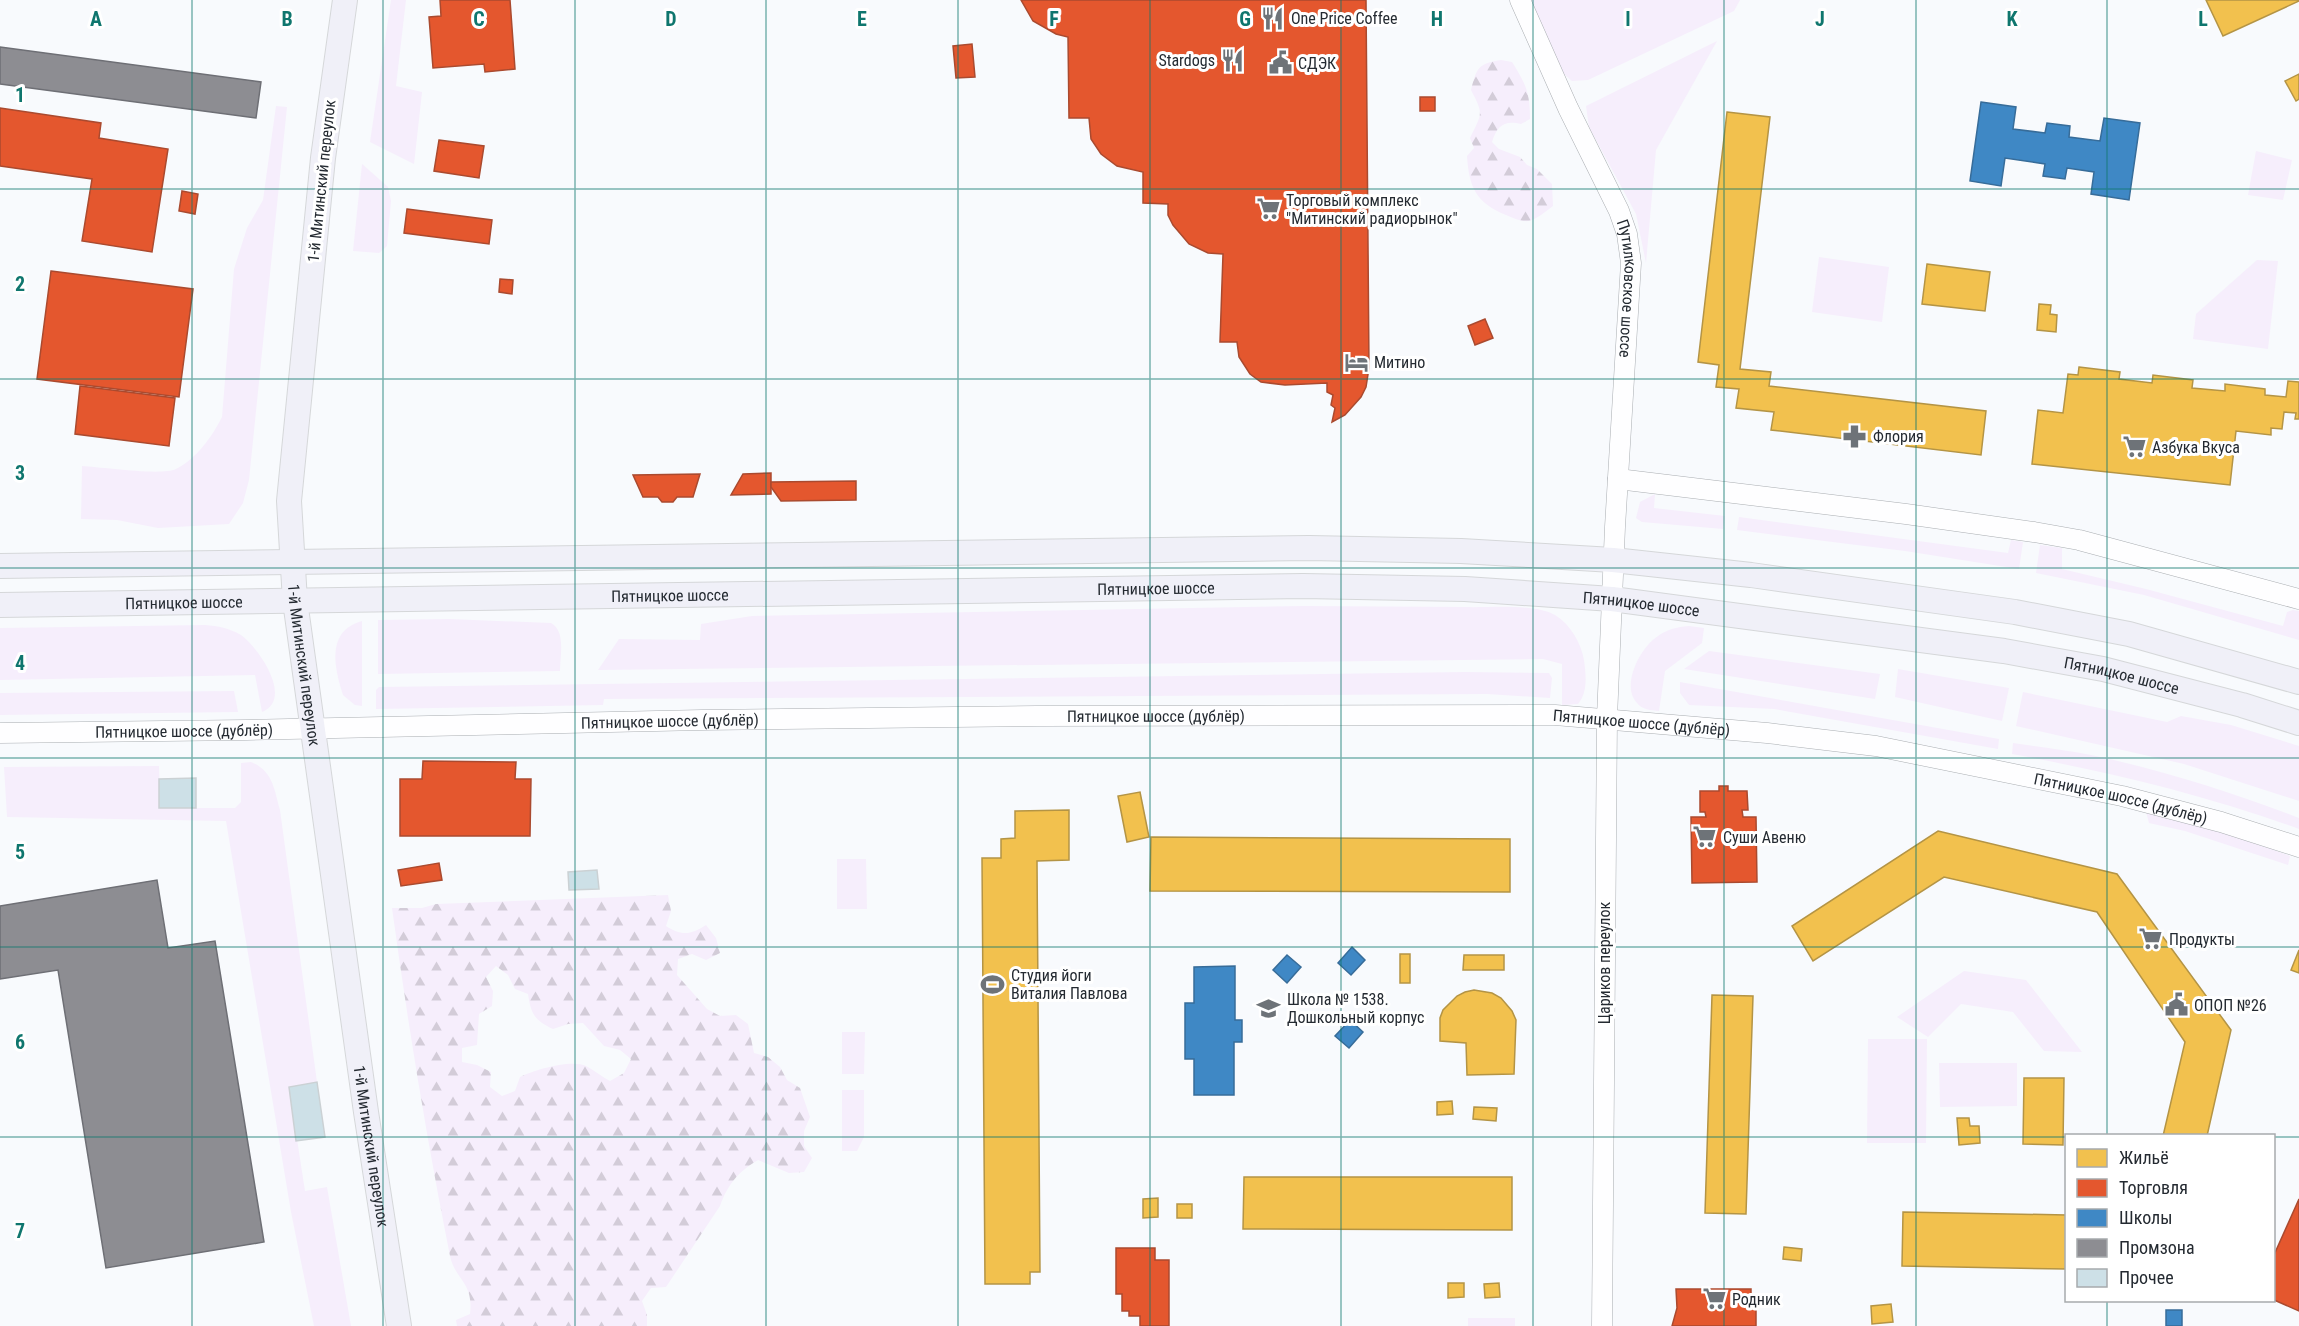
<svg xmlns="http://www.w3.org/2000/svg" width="2299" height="1326" font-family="'Roboto Condensed',sans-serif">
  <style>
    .green { fill: #f6eefc }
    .forest { fill: url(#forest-firs); fill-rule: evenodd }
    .homes { fill: #f2c14e; stroke: #b49445; stroke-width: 1.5 }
    .shops { fill: #e4572e; stroke: #aa4a2f; stroke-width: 1.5 }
    .schools { fill: #3f88c5; stroke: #376c99; stroke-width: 1.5 }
    .industry { fill: #8d8d92; stroke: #6e6f75; stroke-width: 1.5 }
    .building { fill: #cde0e7; stroke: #cbd1d4; stroke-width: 1.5 }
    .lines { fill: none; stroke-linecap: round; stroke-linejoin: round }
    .minor-casing { stroke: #aaaeb2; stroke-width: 21 }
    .major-casing { stroke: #d5d7d9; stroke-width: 26 }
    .minor { stroke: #fefeff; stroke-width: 20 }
    .major { stroke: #f0f0f8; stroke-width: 24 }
    .grid { fill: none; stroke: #0f766e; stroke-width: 1.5; stroke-opacity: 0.55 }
    .labels { text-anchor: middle; stroke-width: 6; stroke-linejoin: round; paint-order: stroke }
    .poi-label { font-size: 16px; fill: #242a31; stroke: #fff; text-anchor: start }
    .street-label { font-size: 16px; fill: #242a31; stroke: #fff }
    .grid-label { font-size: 20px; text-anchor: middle; font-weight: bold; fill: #0f766e; stroke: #fff; stroke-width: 6; stroke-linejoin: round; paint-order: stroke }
  </style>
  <defs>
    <pattern id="forest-firs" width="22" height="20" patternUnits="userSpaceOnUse" patternTransform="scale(1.5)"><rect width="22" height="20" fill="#f6eefc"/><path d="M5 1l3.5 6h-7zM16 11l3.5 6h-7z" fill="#d3ccd8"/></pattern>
  </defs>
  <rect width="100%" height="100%" fill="#f8fafd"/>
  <g class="green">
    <polygon points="391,0 406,0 396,86 422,92 414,164 370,142"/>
    <polygon points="1531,0 1740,0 1734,11 1588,80 1572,81 1563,73"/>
    <polygon points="1717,41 1656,150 1646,263 1636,214 1589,127 1586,106"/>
    <path d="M276,106L287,107L249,480L243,503L229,524L158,528L117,520L81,519L82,466C102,467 161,476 176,469C196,459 212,437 222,417L234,269L247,228L263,200Z"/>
    <polygon points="2256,151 2292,160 2283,200 2248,195"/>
    <polygon points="362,164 388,187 391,201 387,246 379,253 353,251"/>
    <polygon points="1819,257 1889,267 1882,322 1812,312"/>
    <polygon points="2257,260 2278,261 2268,349 2193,339 2196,314"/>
    <polygon points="1655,494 1654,508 1725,516 1723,529 1642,522 1636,518 1640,502"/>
    <polygon points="1739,517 2008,553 2011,540 2023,542 2019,569 1905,551 1737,530"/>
    <polygon points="2040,545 2062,548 2062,569 2146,589 2283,626 2287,612 2293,610 2299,611 2299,640 2144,595 2036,573"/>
    <path d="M1304,606C1357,606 1411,607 1465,607C1489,608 1534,603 1555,615C1571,625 1581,643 1584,660C1586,675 1588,692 1578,704L1562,705V664L1543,659L598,670L619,639L700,640L701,624L752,616Z"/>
    <path d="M449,619L551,623C566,631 560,656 560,671L378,674V620Z"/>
    <path d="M362,621V706L355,705L343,695C334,667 326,631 362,621Z"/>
    <path d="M205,625C218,626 229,628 241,635C259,648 294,699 262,712L255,675L0,680V628Z"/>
    <path d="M1689,626L1704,628L1702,643L1665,671L1659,711C1651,710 1642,710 1637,703C1621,686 1639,651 1654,639C1665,630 1675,627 1689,626Z"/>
    <polygon points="1709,651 1880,674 1875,699 1684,669"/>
    <polygon points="1898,669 2009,688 2002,721 1895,697"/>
    <polygon points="1465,672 1549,673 1552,678 1550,698 1487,694 604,699 603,705 376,709 376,690 379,687"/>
    <polygon points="1680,682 1999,739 1998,749 1774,709 1689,705 1680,693"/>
    <polygon points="234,691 238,712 0,715 0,693"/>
    <polygon points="2023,692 2167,722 2181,716 2231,725 2299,746 2299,801 2184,764 2016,726"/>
    <path d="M2013,743C2039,747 2065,750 2091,755C2162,770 2231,792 2299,818V829C2206,795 2109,772 2012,754Z"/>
    <path d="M251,762C273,771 274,789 280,810L317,1082L289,1087L305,1191L327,1187L351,1326H314L291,1212L226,821L7,817L4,767L159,766L160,808H235L241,802V763Z"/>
    <polygon points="2145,808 2228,833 2290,856 2288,865 2185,831 2149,823"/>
    <polygon points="837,859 866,859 867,909 837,909"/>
    <polygon points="1964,971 2026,980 2082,1052 2044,1051 2013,1012 1961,1004 1928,1037 1897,1017"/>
    <polygon points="842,1032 865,1032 864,1074 842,1074"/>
    <polygon points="1868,1039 1927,1039 1926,1143 1867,1143"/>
    <polygon points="1939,1063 2017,1063 2017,1106 1940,1107"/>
    <polygon points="842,1090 864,1090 864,1137 857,1151 842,1151"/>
    <rect x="1468" y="1318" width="47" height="8"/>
  </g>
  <g class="forest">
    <path d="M1501,60L1512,62C1526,84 1530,93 1530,119L1521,124C1504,120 1497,126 1492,142L1499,149L1520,157L1527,165L1537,169L1552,184L1553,206C1546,211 1537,219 1529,221C1521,222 1513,218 1506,215C1476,203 1469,187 1467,156L1474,148L1470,138C1482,113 1484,115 1471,90C1477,68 1477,64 1501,60Z"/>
    <path d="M668,895L671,911L666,926C681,936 691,935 706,925L716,938L720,953L706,960L692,954L678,959L677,975L707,1009L720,1016L736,1015L748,1024L754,1053L768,1057L780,1067L787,1080L800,1088L810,1117L804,1131V1146L812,1158L804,1172L789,1173L758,1160C738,1172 728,1184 720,1206L666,1287L651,1288L642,1301L647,1315V1326H457L456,1320L470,1314C474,1282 455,1280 450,1256C427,1141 408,1025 392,908H422L436,904ZM496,966L508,975L515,989L528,994C531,1014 534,1020 553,1029L568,1024L583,1023L604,1046L620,1050L631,1059L624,1073L610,1081C602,1077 594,1070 586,1066C571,1059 534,1070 520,1077L515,1091L502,1096L490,1087L491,1072L477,1065L462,1062V1048L477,1045L479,1014L492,1006L493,991L486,977Z"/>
  </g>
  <g class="homes">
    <polygon points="2206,0 2299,0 2299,1 2223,36"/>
    <polygon points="2299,74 2299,99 2296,101 2285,81"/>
    <polygon points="1727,112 1770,117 1740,369 1771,372 1769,386 1986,411 1981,455 1771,430 1774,412 1736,408 1739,389 1716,387 1719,365 1698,362"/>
    <polygon points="1927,264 1990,272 1985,311 1922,304"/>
    <polygon points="2039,304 2051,305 2050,314 2057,315 2056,332 2037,330"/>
    <polygon points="2079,367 2120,372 2119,379 2152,383 2153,375 2193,380 2192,388 2225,391 2225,384 2265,389 2265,395 2286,397 2288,381 2299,382 2299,419 2295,419 2296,413 2284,412 2282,429 2271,428 2271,435 2236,431 2230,485 2032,464 2038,410 2063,413 2068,374 2078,375"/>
    <polygon points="1140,792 1149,837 1127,842 1118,796"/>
    <polygon points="1069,810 1069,860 1037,861 1040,1272 1030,1272 1030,1284 985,1284 982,858 1001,858 1001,839 1015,838 1015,811"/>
    <polygon points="1938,831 2117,874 2231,1030 2207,1136 2163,1136 2185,1042 2097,912 1944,877 1813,961 1792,926"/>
    <polygon points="1151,837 1510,839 1510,892 1150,891"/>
    <polygon points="2299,950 2299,973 2291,970"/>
    <rect x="1400" y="954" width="10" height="29"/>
    <polygon points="1464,955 1504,955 1504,970 1463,970"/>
    <polygon points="1474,990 1492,993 1501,998 1512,1011 1516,1020 1514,1074 1467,1075 1466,1043 1440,1041 1440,1018 1443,1010 1457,996 1465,992"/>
    <polygon points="1712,995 1753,996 1746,1214 1705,1213"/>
    <polygon points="2024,1078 2064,1078 2063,1145 2023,1144"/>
    <polygon points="1452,1101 1453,1114 1437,1115 1437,1102"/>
    <polygon points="1474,1107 1497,1108 1496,1121 1473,1119"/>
    <polygon points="1957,1118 1969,1118 1970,1126 1979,1126 1980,1143 1959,1145"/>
    <polygon points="1244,1177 1512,1177 1512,1230 1243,1229"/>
    <polygon points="1158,1198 1158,1217 1143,1218 1143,1199"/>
    <rect x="1177" y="1204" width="15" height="14"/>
    <polygon points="1903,1212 2066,1215 2066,1269 1902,1266"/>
    <polygon points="1784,1247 1802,1249 1801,1261 1783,1259"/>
    <polygon points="1448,1283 1464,1283 1464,1297 1448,1298"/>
    <polygon points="1499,1283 1500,1297 1485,1298 1484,1284"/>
    <polygon points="1891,1304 1893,1322 1872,1324 1871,1306"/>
  </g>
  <g class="shops">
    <polygon points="440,0 510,0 515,69 485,72 484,64 433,68 429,17 441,16"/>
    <polygon points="1021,0 1366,0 1369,368 1366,387 1361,397 1345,415 1332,422 1335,408 1331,405 1333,395 1327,392 1327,383 1285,385 1261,382 1250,374 1239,357 1237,342 1220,342 1223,254 1208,253 1189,244 1173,225 1168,215 1168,204 1143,203 1143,172 1117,166 1101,154 1091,139 1089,118 1069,118 1068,37 1056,34 1033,21"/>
    <polygon points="972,44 975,77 956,78 953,46"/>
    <rect x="1420" y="97" width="15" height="14"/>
    <polygon points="0,108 101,123 99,138 168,149 152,252 82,241 92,179 0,166"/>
    <polygon points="439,140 484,146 479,178 434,171"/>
    <polygon points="182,191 198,194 195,214 179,211"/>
    <polygon points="407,209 492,220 489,244 404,233"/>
    <polygon points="51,271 193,289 179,397 37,379"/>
    <polygon points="500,279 513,280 512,294 499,292"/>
    <polygon points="1485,319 1493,338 1475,345 1468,326"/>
    <polygon points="80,386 175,398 169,446 75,434"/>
    <polygon points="771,473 771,494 731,495 743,474"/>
    <polygon points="700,474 693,497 677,497 673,502 662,502 658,497 643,497 633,475"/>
    <polygon points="856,481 856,500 781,501 771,487 771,482"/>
    <polygon points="423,761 516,762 515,779 531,779 530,836 400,836 400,779 422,779"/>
    <polygon points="1719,786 1728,786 1728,791 1747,791 1748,810 1742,810 1743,817 1756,817 1757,882 1692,883 1691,817 1706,817 1705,812 1700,812 1700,791 1719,791"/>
    <polygon points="439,863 442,880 401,886 398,870"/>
    <polygon points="2299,1199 2299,1311 2274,1300 2274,1255"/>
    <polygon points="1116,1248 1155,1248 1155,1260 1169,1260 1169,1326 1140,1326 1140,1316 1129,1316 1129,1311 1122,1311 1122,1294 1116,1294"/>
    <polygon points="1676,1289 1751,1289 1751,1309 1756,1309 1756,1326 1672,1326 1677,1308"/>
  </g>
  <g class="schools">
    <polygon points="1981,102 2016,107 2013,129 2045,133 2047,123 2070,126 2069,137 2100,141 2104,118 2140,123 2129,200 2091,194 2094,172 2067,168 2065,179 2043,176 2045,164 2005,158 2001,186 1970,181"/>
    <polygon points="1352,947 1365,960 1351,975 1338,963"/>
    <polygon points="1287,955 1301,967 1287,983 1273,970"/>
    <polygon points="1235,966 1235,1020 1242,1020 1242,1042 1234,1042 1234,1095 1194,1095 1194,1059 1185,1059 1185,1003 1194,1003 1194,967"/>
    <polygon points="1350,1020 1363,1032 1349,1048 1335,1036"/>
    <rect x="2166" y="1310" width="16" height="16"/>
  </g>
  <g class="industry">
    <polygon points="0,47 261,82 256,118 0,84"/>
    <polygon points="157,880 168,948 215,941 264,1242 106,1268 58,970 0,979 0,906"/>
  </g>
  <g class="building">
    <polygon points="196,778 196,808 159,808 159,779"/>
    <polygon points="597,870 599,889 569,890 568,872"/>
    <polygon points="317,1082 325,1137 296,1141 289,1087"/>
  </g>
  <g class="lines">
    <defs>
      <g id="minor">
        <path id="s1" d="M1520,0L1568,108L1619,211L1627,234L1631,263L1615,527L1607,718L1602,1326"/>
        <polyline points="1618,479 1906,514 2034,532 2079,540 2299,599"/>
        <path id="s2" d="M0,733L246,730L702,720L1037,716L1555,715L1767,733L1876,746L2122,796L2221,822L2299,847"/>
      </g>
      <g id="major">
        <path id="s3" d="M345,0L323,158L289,501L295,601L366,1112L399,1326"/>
        <polyline points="0,566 1309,548 1461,551 1613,560 1751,575 2015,612 2129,634 2299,682"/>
        <path id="s4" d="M0,605L1303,586L1465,589L1612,599L2004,651L2103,669L2242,705L2299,723"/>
      </g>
    </defs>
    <use href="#minor" class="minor-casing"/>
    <use href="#major" class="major-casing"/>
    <use href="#minor" class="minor"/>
    <use href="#major" class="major"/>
  </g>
  <path class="grid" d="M192,0V1326M383,0V1326M575,0V1326M766,0V1326M958,0V1326M1150,0V1326M1341,0V1326M1533,0V1326M1724,0V1326M1916,0V1326M2107,0V1136M0,189H2299M0,379H2299M0,568H2299M0,758H2299M0,947H2299M0,1137H2066M2274,1137H2299M2107,1300V1326"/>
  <defs>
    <symbol id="restaurant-bare" viewBox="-9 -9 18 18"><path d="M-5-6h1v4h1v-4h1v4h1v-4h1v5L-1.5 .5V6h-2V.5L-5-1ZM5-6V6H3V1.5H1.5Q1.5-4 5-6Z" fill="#6e7378" stroke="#fff" stroke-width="2.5" paint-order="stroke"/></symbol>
    <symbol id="civic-bare" viewBox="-9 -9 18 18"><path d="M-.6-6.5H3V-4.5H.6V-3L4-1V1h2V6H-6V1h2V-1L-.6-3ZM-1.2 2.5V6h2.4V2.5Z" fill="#6e7378" stroke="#fff" stroke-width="2.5" paint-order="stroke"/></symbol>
    <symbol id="supermarket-bare" viewBox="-9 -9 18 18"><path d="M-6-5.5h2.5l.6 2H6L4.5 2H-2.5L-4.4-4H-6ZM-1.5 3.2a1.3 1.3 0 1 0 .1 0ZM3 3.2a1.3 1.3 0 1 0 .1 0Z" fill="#6e7378" stroke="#fff" stroke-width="2.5" paint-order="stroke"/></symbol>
    <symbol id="hotel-bare" viewBox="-9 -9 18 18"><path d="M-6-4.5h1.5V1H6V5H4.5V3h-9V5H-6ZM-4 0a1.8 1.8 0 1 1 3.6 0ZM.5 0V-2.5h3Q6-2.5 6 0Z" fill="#6e7378" stroke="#fff" stroke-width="2.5" paint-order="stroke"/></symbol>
    <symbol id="pharmacy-bare" viewBox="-9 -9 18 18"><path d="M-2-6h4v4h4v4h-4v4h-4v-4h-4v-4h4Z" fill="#6e7378" stroke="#fff" stroke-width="2.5" paint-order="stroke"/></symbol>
    <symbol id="stadium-bare" viewBox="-9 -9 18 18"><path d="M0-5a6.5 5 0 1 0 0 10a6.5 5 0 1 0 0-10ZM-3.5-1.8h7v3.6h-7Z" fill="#6e7378" stroke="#fff" stroke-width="2.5" paint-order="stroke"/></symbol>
    <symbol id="school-bare" viewBox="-9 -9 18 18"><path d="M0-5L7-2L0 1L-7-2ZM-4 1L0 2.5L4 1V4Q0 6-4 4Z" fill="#6e7378" stroke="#fff" stroke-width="2.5" paint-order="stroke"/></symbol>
  </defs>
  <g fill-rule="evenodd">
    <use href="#restaurant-bare" x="1256" y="2" width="33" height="33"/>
    <use href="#restaurant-bare" x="1216" y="44" width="33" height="33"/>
    <use href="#civic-bare" x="1264" y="46" width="33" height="33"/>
    <use href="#supermarket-bare" x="1252" y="192" width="33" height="33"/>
    <use href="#hotel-bare" x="1340" y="346" width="33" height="33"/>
    <use href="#pharmacy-bare" x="1838" y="420" width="33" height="33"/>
    <use href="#supermarket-bare" x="2118" y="430" width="33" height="33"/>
    <use href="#supermarket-bare" x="1688" y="820" width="33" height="33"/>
    <use href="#supermarket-bare" x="2134" y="922" width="33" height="33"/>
    <use href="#stadium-bare" x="976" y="968" width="33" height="33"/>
    <use href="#civic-bare" x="2160" y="988" width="33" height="33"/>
    <use href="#school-bare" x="1252" y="992" width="33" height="33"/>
    <use href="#supermarket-bare" x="1698" y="1282" width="33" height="33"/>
  </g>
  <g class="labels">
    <g class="poi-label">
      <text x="1291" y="24">One Price Coffee</text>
      <text x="1215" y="66" text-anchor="end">Stardogs</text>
      <text x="1298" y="69">СДЭК</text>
      <text x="1286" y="206">Торговый комплекс<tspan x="1286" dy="18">"Митинский радиорынок"</tspan></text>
      <text x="1374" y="368">Митино</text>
      <text x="1873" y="442">Флория</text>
      <text x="2152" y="453">Азбука Вкуса</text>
      <text x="1723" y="843">Суши Авеню</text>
      <text x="2169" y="945">Продукты</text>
      <text x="1011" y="981">Студия йоги<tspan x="1011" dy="18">Виталия Павлова</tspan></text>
      <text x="1287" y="1005">Школа № 1538.<tspan x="1287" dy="18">Дошкольный корпус</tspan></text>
      <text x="2194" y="1011">ОПОП №26</text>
      <text x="1732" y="1305">Родник</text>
    </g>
    <g class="street-label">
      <text transform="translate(321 181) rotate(-84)" y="6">1-й Митинский переулок</text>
      <text dy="6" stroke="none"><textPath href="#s1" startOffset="312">Путилковское шоссе</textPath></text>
      <text dy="6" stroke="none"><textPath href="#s4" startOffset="1156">Пятницкое шоссе</textPath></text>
      <text dy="6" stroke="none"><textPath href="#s4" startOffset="670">Пятницкое шоссе</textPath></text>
      <text dy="6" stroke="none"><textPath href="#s4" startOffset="184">Пятницкое шоссе</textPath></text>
      <text dy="6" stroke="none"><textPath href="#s4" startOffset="1642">Пятницкое шоссе</textPath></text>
      <text dy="6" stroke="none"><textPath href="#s3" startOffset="669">1-й Митинский переулок</textPath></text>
      <text dy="6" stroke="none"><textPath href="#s4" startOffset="2128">Пятницкое шоссе</textPath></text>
      <text dy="6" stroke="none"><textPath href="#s2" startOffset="1156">Пятницкое шоссе (дублёр)</textPath></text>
      <text dy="6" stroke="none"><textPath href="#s2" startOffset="670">Пятницкое шоссе (дублёр)</textPath></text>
      <text dy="6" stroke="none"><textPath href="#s2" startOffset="1642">Пятницкое шоссе (дублёр)</textPath></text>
      <text dy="6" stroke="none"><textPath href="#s2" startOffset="184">Пятницкое шоссе (дублёр)</textPath></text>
      <text dy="6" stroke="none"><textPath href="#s2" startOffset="2128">Пятницкое шоссе (дублёр)</textPath></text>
      <text transform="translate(1604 963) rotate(-90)" y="6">Цариков переулок</text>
      <text dy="6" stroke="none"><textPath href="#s3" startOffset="1155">1-й Митинский переулок</textPath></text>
    </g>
  </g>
  <g class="grid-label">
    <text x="96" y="26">A</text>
    <text x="287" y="26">B</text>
    <text x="479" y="26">C</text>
    <text x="671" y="26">D</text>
    <text x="862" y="26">E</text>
    <text x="1054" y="26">F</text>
    <text x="1245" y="26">G</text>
    <text x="1437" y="26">H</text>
    <text x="1628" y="26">I</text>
    <text x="1820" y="26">J</text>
    <text x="2012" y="26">K</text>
    <text x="2203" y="26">L</text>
    <text x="20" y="102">1</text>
    <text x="20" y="291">2</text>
    <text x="20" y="480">3</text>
    <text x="20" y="670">4</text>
    <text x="20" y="859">5</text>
    <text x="20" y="1049">6</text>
    <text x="20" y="1238">7</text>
  </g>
  <rect x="2065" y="1134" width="210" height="168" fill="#ffffff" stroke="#a7aaad" stroke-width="1.5"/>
  <rect x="2077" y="1149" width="30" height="18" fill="#f2c14e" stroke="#a7aaad" stroke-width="1.5"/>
  <text x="2119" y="1164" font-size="18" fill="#242a31">Жильё</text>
  <rect x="2077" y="1179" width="30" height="18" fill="#e4572e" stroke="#a7aaad" stroke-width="1.5"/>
  <text x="2119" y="1194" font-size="18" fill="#242a31">Торговля</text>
  <rect x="2077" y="1209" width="30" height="18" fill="#3f88c5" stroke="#a7aaad" stroke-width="1.5"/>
  <text x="2119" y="1224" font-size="18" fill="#242a31">Школы</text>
  <rect x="2077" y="1239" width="30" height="18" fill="#8d8d92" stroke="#a7aaad" stroke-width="1.5"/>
  <text x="2119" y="1254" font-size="18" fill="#242a31">Промзона</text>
  <rect x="2077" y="1269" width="30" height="18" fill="#cde0e7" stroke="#a7aaad" stroke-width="1.5"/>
  <text x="2119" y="1284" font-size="18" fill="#242a31">Прочее</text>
</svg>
